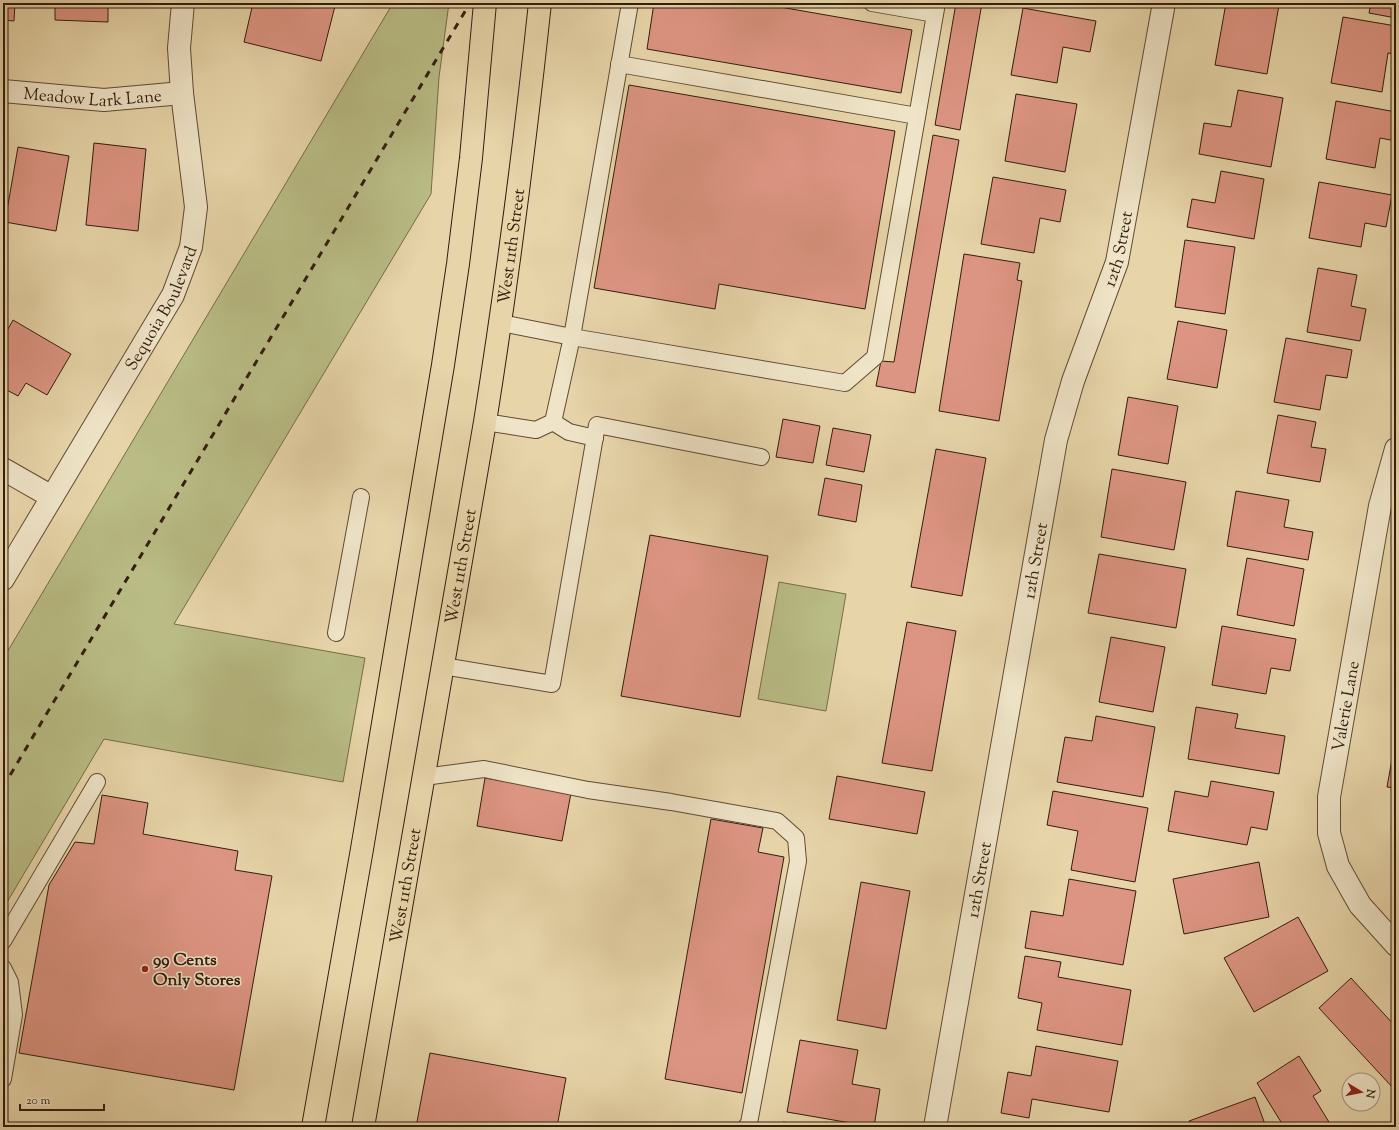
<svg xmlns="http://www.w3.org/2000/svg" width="1399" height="1130" font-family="'Sorts Mill Goudy',serif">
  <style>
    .green { fill: #b9bc85; stroke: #766c49 }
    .building { fill: #dd9583; stroke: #331d0d }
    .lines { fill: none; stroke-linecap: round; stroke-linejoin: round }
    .service-casing { stroke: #604b34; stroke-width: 18 }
    .minor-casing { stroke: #604b34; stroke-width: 24 }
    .primary-casing { stroke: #331d0d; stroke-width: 24 }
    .service { stroke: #efe4c7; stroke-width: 16 }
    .minor { stroke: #efe4c7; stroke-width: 22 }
    .primary { stroke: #e7d5a9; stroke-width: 22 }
    .rail { stroke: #331d0d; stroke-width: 3; stroke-dasharray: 7 7; stroke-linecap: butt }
    .poi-dot { fill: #8f2418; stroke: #efe4c7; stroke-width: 1.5 }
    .labels { text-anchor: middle; stroke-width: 3; stroke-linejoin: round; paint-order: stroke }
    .street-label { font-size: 17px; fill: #331d0d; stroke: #efe4c7 }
    .poi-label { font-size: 17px; font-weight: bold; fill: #331d0d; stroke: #efe4c7; text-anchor: start }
  </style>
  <rect width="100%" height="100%" fill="#e7d5a9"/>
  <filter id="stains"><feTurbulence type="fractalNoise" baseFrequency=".005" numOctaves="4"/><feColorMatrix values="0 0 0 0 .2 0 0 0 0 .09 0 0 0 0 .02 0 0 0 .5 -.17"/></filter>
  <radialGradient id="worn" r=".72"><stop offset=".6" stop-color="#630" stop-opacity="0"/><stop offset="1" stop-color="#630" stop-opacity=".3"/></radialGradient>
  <g class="green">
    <polygon points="393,3 449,3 439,77 431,194 174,624 365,658 343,782 104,739 3,909 3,659"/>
    <polygon points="779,582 846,594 826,711 758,699"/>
  </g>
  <g class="building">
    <polygon points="3,3 15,3 14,21 3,20"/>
    <polygon points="55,3 108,3 108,22 55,20"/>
    <polygon points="253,3 323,3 335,6 321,61 244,42"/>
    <polygon points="654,3 757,3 912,30 901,93 647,49"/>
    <polygon points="956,3 982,3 960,130 935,125"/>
    <polygon points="1226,3 1266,3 1279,5 1267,74 1215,65"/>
    <polygon points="1371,3 1396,3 1396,18 1369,13"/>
    <polygon points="1023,8 1096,21 1090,52 1063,47 1057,83 1011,75"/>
    <polygon points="1343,17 1396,26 1396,54 1388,53 1382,92 1331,83"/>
    <polygon points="629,85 895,131 865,309 719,284 715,309 594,288"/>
    <polygon points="1238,90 1283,98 1271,167 1199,154 1204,123 1231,127"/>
    <polygon points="1016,94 1077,104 1065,172 1005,161"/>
    <polygon points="1336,101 1396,112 1396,141 1380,138 1375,168 1326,159"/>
    <polygon points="933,135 959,140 915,393 876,386 881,361 894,362"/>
    <polygon points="94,143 146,149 138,231 86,225"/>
    <polygon points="18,147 69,156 56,231 5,222"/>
    <polygon points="1221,171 1264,179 1254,239 1187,227 1192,199 1215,203"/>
    <polygon points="993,177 1066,190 1060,222 1040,218 1034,253 981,244"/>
    <polygon points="1319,182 1392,195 1386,227 1365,223 1361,247 1309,238"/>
    <polygon points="1185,240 1235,247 1225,314 1175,307"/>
    <polygon points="964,254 1020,263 1017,280 1022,281 999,421 939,411"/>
    <polygon points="1318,268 1357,275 1351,306 1366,309 1360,341 1307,332"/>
    <polygon points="13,320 71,354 47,395 26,383 18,396 3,388 3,338"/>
    <polygon points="1178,321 1227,330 1217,388 1167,379"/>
    <polygon points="1286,338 1352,350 1347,378 1326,375 1320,410 1274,402"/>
    <polygon points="1128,397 1178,406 1168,464 1118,455"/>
    <polygon points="1278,415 1316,422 1311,447 1326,449 1320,482 1267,473"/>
    <polygon points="783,419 820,426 813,463 776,457"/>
    <polygon points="833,428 871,435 864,472 826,465"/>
    <polygon points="936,449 986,458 962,596 911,587"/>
    <polygon points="1112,469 1186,482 1174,550 1101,537"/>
    <polygon points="825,478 862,485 856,522 818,515"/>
    <polygon points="1236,491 1289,500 1284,527 1313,532 1308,560 1227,546"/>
    <polygon points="650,535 768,556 740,717 621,696"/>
    <polygon points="1099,554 1186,569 1176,628 1088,613"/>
    <polygon points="1247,558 1304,569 1294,626 1237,615"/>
    <polygon points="907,622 956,631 932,771 882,763"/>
    <polygon points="1222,626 1296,639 1290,671 1271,668 1266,694 1212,685"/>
    <polygon points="1111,637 1165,647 1153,712 1099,702"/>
    <polygon points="1196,707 1238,714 1235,728 1285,736 1279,774 1188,759"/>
    <polygon points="1096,716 1155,727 1143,797 1057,782 1065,737 1092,741"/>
    <polygon points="1396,737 1396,788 1387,787"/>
    <polygon points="837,776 925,792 917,834 829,819"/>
    <polygon points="485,778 571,793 562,841 477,826"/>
    <polygon points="1211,781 1274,792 1267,830 1251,827 1247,845 1168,831 1175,791 1208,797"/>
    <polygon points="1053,791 1148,808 1135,882 1071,870 1078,831 1047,825"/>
    <polygon points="102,795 148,803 143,834 238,851 235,870 272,876 234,1090 19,1053 49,885 75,842 94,844"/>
    <polygon points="711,819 763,828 758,852 784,857 742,1093 665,1079"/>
    <polygon points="1396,826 1396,842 1391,828"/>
    <polygon points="1259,862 1269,917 1184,934 1173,879"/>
    <polygon points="1069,879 1136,891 1123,965 1025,948 1031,911 1063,916"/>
    <polygon points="861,882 910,891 886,1029 837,1020"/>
    <polygon points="1298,917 1328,971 1254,1012 1224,958"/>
    <polygon points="1025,956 1061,962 1058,977 1131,990 1122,1045 1037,1030 1042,1003 1018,998"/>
    <polygon points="1351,978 1396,1027 1396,1087 1394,1089 1319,1008"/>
    <polygon points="800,1040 858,1050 852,1084 880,1089 874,1127 787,1112"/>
    <polygon points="1036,1046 1118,1061 1109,1112 1032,1099 1029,1118 1001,1113 1008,1072 1031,1076"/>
    <polygon points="430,1053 566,1078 557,1127 416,1127"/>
    <polygon points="1299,1056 1321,1091 1313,1096 1332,1127 1284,1127 1257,1083"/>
    <polygon points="1255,1097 1266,1127 1191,1127 1189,1121"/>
    <polygon points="783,1122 813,1127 782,1127"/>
  </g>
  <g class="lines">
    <defs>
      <g id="service">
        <polyline points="872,3 935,14"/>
        <polyline points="619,64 917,116"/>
        <polyline points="501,323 572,337 845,383 875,357 937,3"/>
        <polyline points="485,422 536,430 553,422"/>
        <polyline points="595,438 569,432 553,422 572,337 630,3"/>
        <polyline points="336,633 361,497"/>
        <polyline points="443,666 552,684 597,425 761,457"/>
        <polyline points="424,777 484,769 588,790 671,802 777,821 796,838 798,861 749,1123 746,1127"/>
        <polyline points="3,941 97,782"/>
        <polyline points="3,968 10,982 14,1015 3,1079"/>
      </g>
      <g id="minor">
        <path id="s1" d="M3,91L104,100L182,93"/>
        <polyline points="1396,449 1380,506 1329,797 1329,833 1338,866 1360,905 1396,945"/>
        <polyline points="3,469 52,497"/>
        <path id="s2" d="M3,579L173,295L191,247L196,207L182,93L179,48L183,3"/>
        <path id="s3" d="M935,1127L1056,440L1073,381L1117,262L1164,3"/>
      </g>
      <g id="primary">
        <polyline points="313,1127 362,849 443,365 458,264 471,158 485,3"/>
        <path id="s4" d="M363,1127L485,422C507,283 525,143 540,3"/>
      </g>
    </defs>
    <use href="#service" class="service-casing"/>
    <use href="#minor" class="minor-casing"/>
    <use href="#primary" class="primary-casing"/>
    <use href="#service" class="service"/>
    <use href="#minor" class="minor"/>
    <use href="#primary" class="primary"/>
    <polyline class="rail" points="3,787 470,3"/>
  </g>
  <circle class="poi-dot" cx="145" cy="969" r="4"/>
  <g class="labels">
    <g class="street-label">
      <text dy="6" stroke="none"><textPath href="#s1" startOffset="90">Meadow Lark Lane</textPath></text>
      <text dy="6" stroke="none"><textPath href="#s4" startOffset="893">West 11th Street</textPath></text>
      <text dy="6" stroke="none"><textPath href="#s3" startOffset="899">12th Street</textPath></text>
      <text dy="6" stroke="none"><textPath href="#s2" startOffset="314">Sequoia Boulevard</textPath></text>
      <text dy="6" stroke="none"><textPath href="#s3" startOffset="575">12th Street</textPath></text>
      <text dy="6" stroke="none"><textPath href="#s4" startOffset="569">West 11th Street</textPath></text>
      <text transform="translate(1345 706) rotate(-80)" y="6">Valerie Lane</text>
      <text dy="6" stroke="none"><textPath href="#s3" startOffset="251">12th Street</textPath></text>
      <text dy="6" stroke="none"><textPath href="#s4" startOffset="245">West 11th Street</textPath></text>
    </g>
    <g class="poi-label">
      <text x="153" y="965">99 Cents<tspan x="153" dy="20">Only Stores</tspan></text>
    </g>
  </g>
  <rect width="1399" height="1130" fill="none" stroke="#e7d5a9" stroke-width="16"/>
  <rect x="4" y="4" width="1391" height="1122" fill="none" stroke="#331d0d" stroke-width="2"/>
  <rect x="8" y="8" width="1383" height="1114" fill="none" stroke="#331d0d"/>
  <g transform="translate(1361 1092) rotate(100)"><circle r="19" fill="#efe4c7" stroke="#a4947d"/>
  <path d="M0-3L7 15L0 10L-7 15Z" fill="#8f2418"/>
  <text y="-6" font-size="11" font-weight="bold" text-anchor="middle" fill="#331d0d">N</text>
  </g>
  <path d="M20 1104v6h84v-6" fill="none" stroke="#331d0d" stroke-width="2"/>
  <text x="26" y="1104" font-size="12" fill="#331d0d" stroke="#efe4c7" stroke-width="3" paint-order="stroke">20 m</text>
  <rect width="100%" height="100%" filter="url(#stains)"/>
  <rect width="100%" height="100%" fill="url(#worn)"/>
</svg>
